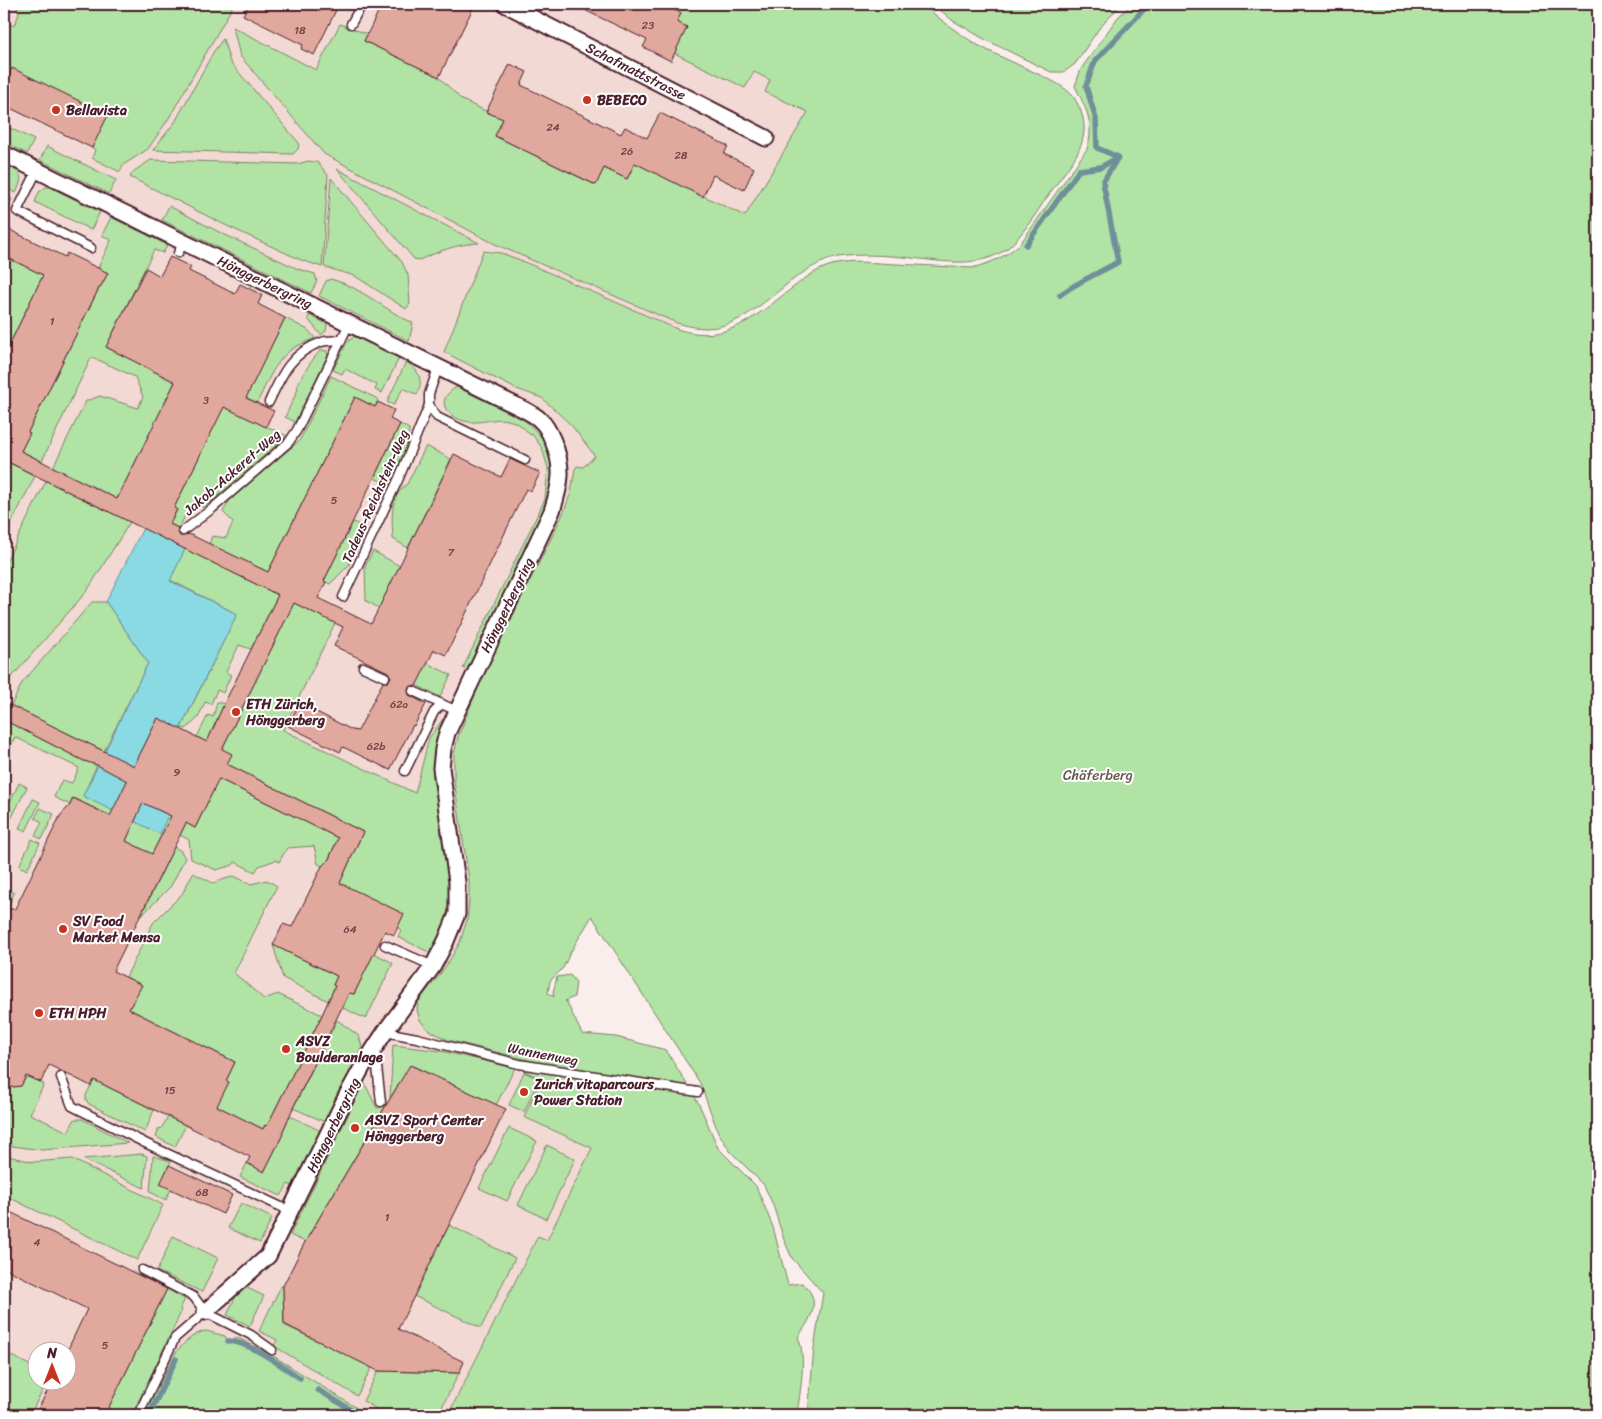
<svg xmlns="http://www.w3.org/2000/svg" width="1602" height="1419" font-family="Sriracha,sans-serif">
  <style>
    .built { fill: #f2d9d4; fill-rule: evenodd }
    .green { fill: #b1e3a4; stroke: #7e8168 }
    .water { fill: #89dae2; stroke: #708f99 }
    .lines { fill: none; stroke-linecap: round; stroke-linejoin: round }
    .stream { stroke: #708f99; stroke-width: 5.5 }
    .building { fill: #e1a89d; stroke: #4a1f2b; fill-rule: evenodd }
    .lane-casing { stroke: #4a1f2b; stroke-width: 11 }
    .street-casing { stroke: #4a1f2b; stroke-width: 19 }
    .lane { stroke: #fff; stroke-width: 8 }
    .street { stroke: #fff; stroke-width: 15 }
    .poi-dot { fill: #c8321e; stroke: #fff; stroke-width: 2 }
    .labels { text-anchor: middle; stroke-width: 4; stroke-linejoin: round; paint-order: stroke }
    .number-label { font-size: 11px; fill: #704148 }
    .street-label { font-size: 14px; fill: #4a1f2b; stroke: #fff }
    .poi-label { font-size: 14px; font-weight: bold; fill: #4a1f2b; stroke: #fff; text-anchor: start }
    .park-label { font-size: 14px; fill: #695a4f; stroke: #fff }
  </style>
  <rect width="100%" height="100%" fill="#f9eeeb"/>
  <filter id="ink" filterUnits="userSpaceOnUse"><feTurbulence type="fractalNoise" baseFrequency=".02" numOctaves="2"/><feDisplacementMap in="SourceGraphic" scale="10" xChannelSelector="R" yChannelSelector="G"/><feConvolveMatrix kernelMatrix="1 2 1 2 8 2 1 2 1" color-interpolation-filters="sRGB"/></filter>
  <g filter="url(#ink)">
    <path class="built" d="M4,4H717L808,112L677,329L520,260L501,253L514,388L542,398L572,426L595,456L583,467L573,481L563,514L527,587L454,754V780L469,879V900L467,921L460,942L451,958L440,974L418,1002L417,1010L448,1040L528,1060L541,1079L524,1117L592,1148L513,1310L530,1415H4ZM38,1352H68V1382H38Z"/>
    <g class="green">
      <polygon points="16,4 234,4 169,118 148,149 123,165 120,172 92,158 95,150 12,69 4,86 4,21 14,26 19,14"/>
      <path d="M661,4H922C941,20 961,36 983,48C1001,57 1019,65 1038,74C1050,80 1063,85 1073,96C1076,100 1078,105 1080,109C1089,130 1082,148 1070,165C1058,182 1046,198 1035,215C1027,226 1019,238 1009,247C979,271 937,260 902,257C882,255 858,254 838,257C789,267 756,327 707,328C697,328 687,326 677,323L497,245L324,154L240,56L233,27L316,70L340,24L367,34L364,41L439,77L462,100L503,119L495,136L595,185L604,168L627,179L635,163L745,216L808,112L765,92L770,80L754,72L745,88L664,48L682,38L687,27L677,22L681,13Z"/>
      <polygon points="933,4 1121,4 1098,30 1075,64 1064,72 1051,72 984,39 952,20"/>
      <path d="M1132,4H1598V1415H808L814,1348L823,1293L792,1258L784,1240L773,1205L764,1185L730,1151L718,1132L700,1083L592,916L570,953L563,968L550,981L548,993L554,997L553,992L557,977L570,975L576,982L574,997L565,1001H566L582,1034L616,1037L666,1050L699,1104L718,1148L756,1186L773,1227L788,1285L802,1283C823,1300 811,1319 798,1337C807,1357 800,1392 797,1414L796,1415H546L544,1411L530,1415H448L538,1236L547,1240L592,1148L524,1117L541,1079L524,1071L528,1060L448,1040L427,1029L420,1020L417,1010L418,1002L440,974L451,958L460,942L467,920L469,900V880L454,780V754L458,737L480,682L563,514L571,492L575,469L577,466L583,467L595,456L572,426L542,398L514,388L444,352L483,251L501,253L520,260L677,329C729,346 757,314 795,286C806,277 818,269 832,265C853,260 874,263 896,264C921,265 947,267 972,268C991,263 1005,257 1020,244L1087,149C1095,123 1086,109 1075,86L1081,69L1118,17Z"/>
      <polygon points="223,39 230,62 299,143 298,149 293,154 153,150 175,122 214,51"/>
      <polygon points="4,125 34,140 27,154 4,142"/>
      <polygon points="47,146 116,180 109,194 40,160"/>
      <polygon points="151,160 298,164 308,161 317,162 328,175 322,267 301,260 225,225 130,177 134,171"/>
      <path d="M4,164C21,173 25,174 16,193L4,187Z"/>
      <path d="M337,169L479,243C456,244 440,251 419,260L414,259Z"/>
      <polygon points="331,178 402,262 408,275 410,304 406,309 355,276 324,267"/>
      <polygon points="46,187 50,187 100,212 91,230 35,202 39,192"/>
      <polygon points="4,195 12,199 4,217"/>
      <polygon points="169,206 219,232 298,269 315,274 317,281 311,293 162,220"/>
      <polygon points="111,217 167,245 163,253 154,250 106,347 175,382 117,499 53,467 86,401 100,396 138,408 143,397 135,377 94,358 91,358 42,461 21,451 30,433 28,432 100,286 101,286 108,273 98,268 111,240 102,235"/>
      <polygon points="4,256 43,275 4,356"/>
      <path d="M331,279C363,288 384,310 413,323L409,341L319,296L326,281Z"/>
      <polygon points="309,315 327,324 326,331 321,335 308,319"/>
      <path d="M285,318L308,330L315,338C309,341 303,343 297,346C276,357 267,383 257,403L246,397Z"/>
      <polygon points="355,336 399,358 382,393 375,390 377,385 345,369 342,374 333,370 347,342"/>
      <path d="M321,350L327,351L328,355L295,422L285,417L298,389L297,386C303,373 311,361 321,350Z"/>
      <path d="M406,362C419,369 424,381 417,395L403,388L394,405L387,402Z"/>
      <polygon points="331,376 378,399 375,407 355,397 268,572 209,544 212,536 226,538 233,522 223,512 229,501 300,440"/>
      <path d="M457,387L524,420C536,430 549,443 552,460C558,494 525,549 510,581C495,611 481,640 467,670L463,668L545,499L548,468L542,448L532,434L530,435C525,428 516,422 508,420C494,417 478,425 464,421C444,415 435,399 457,387Z"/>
      <polygon points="224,406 287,436 205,507 190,506 179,528 150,515 172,521 177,510 174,508"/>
      <polygon points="400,424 409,429 408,445 391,479 383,482 374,478"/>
      <path d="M426,446L451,459L408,548L393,539C392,519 389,497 407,484Z"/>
      <polygon points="4,460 35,476 4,538"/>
      <polygon points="46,481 130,522 87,591 12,677 4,673 4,566"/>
      <polygon points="353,522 358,524 360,542 349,565 330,584 324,581"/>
      <polygon points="185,549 278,595 251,649 239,645 226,672 231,675 223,693 217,690 211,704 205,702 198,718 186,729 181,728 237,614 170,580"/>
      <polygon points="373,551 400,566 379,608 366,601 365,566"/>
      <polygon points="92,602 106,602 148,663 104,751 11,706 22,683"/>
      <path d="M294,603L335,623L283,730L415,793L429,738L443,719C436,738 433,756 433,777C440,818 457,881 445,922C442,933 436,943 431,953L398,937L401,930L340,883L363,832L227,764L222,749Z"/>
      <polygon points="427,663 451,675 440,697 416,685"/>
      <polygon points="217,702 224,704 207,742 197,737 208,715 213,717"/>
      <polygon points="6,721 84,761 97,765 83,796 160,833 168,815 171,816 152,854 126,841 132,826 73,798 70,805 54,797 62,780 72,783 79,768 15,737 4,759 4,726"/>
      <polygon points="219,779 338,838 326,865 324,864 322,866 318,864 314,846 287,848 279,862 276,860 259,866 255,872 235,862 233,865 216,870 191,859 189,840 180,835 186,823 195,828"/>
      <polygon points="19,783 27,787 9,823 4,821 4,815"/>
      <polygon points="33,799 40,802 26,831 19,828"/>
      <polygon points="40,808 54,814 42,839 35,836 42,822 35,818"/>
      <polygon points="32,839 40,843 27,870 19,866"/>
      <polygon points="174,847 181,851 185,858 171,886 141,916"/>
      <polygon points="193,873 213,883 234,876 251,884 267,880 277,886 234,973 264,999 278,994 322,1015 267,1126 265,1125 263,1129 212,1104 229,1082 226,1081 235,1062 129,1009 141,985 126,977 153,923 182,894"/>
      <polygon points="4,887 14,893 10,903 10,906 4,906"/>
      <polygon points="273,945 337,976 333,985 335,986 328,1001 283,978"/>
      <polygon points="374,953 393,963 366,1019 343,1008 349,993 354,994"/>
      <polygon points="337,1020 359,1036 362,1047 325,1122 293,1108"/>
      <polygon points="393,1045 441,1051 515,1068 496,1105 411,1065 390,1098"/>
      <polygon points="524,1072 539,1079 524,1112 509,1105"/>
      <polygon points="27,1076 44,1084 30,1114 68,1132 75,1119 82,1119 128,1143 42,1150 12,1146 4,1143 4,1088 21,1086"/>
      <polygon points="94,1080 154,1110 145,1132 89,1104 86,1100 86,1095"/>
      <polygon points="364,1082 377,1108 386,1105 305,1242 290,1235"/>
      <polygon points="290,1116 321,1131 294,1187 288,1184 281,1196 240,1177 247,1163 264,1172 283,1134 282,1133"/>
      <polygon points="168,1117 186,1125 175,1147 156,1137 159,1128 161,1129"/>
      <polygon points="509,1128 537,1141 507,1201 479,1188"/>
      <polygon points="547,1145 575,1159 546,1219 518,1205"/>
      <polygon points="142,1154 147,1156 144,1188 83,1159"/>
      <polygon points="4,1155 33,1162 72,1159 163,1205 137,1260 4,1195"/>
      <polygon points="153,1156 171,1161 161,1183 171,1189 166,1200 150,1192"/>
      <polygon points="241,1203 272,1218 260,1243 228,1228"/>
      <polygon points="449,1225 515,1258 481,1328 414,1296"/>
      <polygon points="173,1236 218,1258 202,1292 157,1271"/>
      <polygon points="241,1285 264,1296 250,1326 227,1315"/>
      <polygon points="281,1286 283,1286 284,1325 372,1367 357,1396 274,1346 277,1340 259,1331"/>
      <polygon points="167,1289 185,1299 180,1309 182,1310 132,1415 105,1415"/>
      <path d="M206,1331L225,1336L228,1341L238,1338L270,1354L368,1415H144L176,1352C184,1343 193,1333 206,1331Z"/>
      <polygon points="4,1352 37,1369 38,1382 47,1382 30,1415 4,1415"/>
      <polygon points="378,1371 459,1373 438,1415 387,1415 363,1401"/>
    </g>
    <polygon class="water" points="143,528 185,549 170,581 237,614 180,729 158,718 122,792 168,815 160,834 83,796 148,663 106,602"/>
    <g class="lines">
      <g class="stream">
        <polyline points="1118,157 1097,148 1096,119 1086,86 1095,61 1146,7 1146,4"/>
        <polyline points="1026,245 1079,170 1101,167 1117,158"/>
        <path d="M1060,295C1077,282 1099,273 1118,262L1103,182L1118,157"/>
        <path d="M228,1341C248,1341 283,1367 300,1378"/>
        <polyline points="318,1390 360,1415"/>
        <polyline points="149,1415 176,1359"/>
      </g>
    </g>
    <g class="building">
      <polygon points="249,4 339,4 314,55 301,49 303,45 243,15"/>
      <polygon points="382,4 475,4 439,77 364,41"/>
      <polygon points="572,4 661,4 681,13 677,22 687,27 671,61 643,47 647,40"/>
      <polygon points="510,64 527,72 521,85 621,134 625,127 647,138 660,113 728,146 724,154 754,168 744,190 713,175 703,197 635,163 627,179 604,168 596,185 495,136 503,119 486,112"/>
      <polygon points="12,68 108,115 92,148 4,105 4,86"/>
      <path d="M4,227L65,257L67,253L108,273L101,286H100L28,432L30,433L21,451L117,499L175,382L106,347L146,268L160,276L170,257L191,267L189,271L235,294L240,284L262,295L258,304L285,318L246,398L274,411L270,418L266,427L224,407L174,508L177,509L170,524L178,528V532L180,536H184L189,534L268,572L355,397L375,407L378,402L394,410L390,419L400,424L324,581L326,582L318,598L371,624L454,454L501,477L510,459L540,473L531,491L526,489L446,655L434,650L416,686H412L408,688L409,695L426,704L414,726L413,725L390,770L343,747L340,752L288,726L299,703L352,730L358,731L383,682H388L391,677L388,672L334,646L343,627L294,603L222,749L232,754L227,764L363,832L340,883L404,914L394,935L385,931L354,994L349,993L293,1108L282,1133L283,1134L264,1172L247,1163L250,1157L94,1080L91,1086L49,1065L41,1082L26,1076L21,1086L4,1088V909H15L60,816L70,805L73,798L110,816L127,781L97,765L84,761L4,720V702L134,766L158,718L207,742L224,704L278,595L4,460V356L43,275L4,256ZM219,779L338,838L329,859L322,866L292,927L283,924L273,945L337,976L333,985L335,986L322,1015L267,1126L265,1125L263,1129L217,1106L229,1082L226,1081L235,1062L129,1009L142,985L113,971L186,823L195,828ZM143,803L171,816L152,854L126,841Z"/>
      <polygon points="410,1065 506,1109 398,1329 464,1362 459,1373 378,1371 284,1324 283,1286 305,1242"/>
      <polygon points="169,1165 232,1195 223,1214 160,1184"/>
      <polygon points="4,1209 167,1289 105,1415 35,1415 52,1382 68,1382 68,1349 87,1309 4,1268"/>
    </g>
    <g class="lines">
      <defs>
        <g id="lane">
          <polyline points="351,24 362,4"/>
          <polyline points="37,171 17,211 91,248"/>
          <polyline points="178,253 184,242"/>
          <polyline points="438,368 429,394 429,405 437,417 525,460"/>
          <path d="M269,402C281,376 291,352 322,342C327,340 335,341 341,340"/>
          <polyline points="183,531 213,508 289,442 297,430 349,324"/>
          <polyline points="343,597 399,478 429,405"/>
          <polyline points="363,667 385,677"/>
          <polyline points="413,691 457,711"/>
          <polyline points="405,771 434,712 442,704"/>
          <polyline points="385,945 433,966"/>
          <polyline points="385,1032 417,1038 519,1064 698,1092"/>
          <polyline points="375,1049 381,1102"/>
          <polyline points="61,1077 72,1106 145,1143 290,1211"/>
          <polyline points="142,1270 194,1297 205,1312 251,1335 272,1350"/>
          <polyline points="138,1415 175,1338 205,1312"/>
        </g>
        <g id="street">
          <polyline points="505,4 766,138"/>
          <path d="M4,154L525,410C530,413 537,416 541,421C547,426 550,434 553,441C564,468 561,483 552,511L447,733L443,749L441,768L457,882V914L446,941L433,966L385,1032L364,1064L348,1093L268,1256L205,1312"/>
        </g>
      </defs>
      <use href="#lane" class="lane-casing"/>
      <use href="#street" class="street-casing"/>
      <use href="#lane" class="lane"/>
      <use href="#street" class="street"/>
    </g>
  </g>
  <g class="poi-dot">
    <circle cx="587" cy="100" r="5"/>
    <circle cx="56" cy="110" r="5"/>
    <circle cx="236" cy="712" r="5"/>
    <circle cx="63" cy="929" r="5"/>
    <circle cx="39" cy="1013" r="5"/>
    <circle cx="286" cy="1049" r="5"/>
    <circle cx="524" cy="1092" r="5"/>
    <circle cx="355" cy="1128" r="5"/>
  </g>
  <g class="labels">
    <g class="number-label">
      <text x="648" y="29">23</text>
      <text x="300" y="34">18</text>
      <text x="553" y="131">24</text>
      <text x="627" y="155">26</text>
      <text x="681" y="159">28</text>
      <text x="52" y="325">1</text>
      <text x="206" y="404">3</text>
      <text x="334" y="504">5</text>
      <text x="451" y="556">7</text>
      <text x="399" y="708">62a</text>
      <text x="376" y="750">62b</text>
      <text x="177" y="776">9</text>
      <text x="350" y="933">64</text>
      <text x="170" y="1094">15</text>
      <text x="202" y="1196">68</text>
      <text x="387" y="1221">1</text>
      <text x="37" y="1246">4</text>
      <text x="105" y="1349">5</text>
    </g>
    <g class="street-label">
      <text transform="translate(636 71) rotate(27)" y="5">Schafmattstrasse</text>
      <text transform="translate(265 282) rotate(26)" y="5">Hönggerbergring</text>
      <text transform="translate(232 472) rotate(-41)" y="5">Jakob-Ackeret-Weg</text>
      <text transform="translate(375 496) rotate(-66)" y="5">Tadeus-Reichstein-Weg</text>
      <text transform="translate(507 605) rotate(-64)" y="5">Hönggerbergring</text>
      <text transform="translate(543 1054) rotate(11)" y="5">Wannenweg</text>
      <text transform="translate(333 1125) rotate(-64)" y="5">Hönggerbergring</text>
    </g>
    <g class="poi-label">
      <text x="597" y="105">BEBECO</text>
      <text x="66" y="115">Bellavista</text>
      <text x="246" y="709">ETH Zürich,<tspan x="246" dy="16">Hönggerberg</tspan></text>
      <text x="73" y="926">SV Food<tspan x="73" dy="16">Market Mensa</tspan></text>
      <text x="49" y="1018">ETH HPH</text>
      <text x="296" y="1046">ASVZ<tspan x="296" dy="16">Boulderanlage</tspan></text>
      <text x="534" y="1089">Zurich vitaparcours<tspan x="534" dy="16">Power Station</tspan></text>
      <text x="365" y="1125">ASVZ Sport Center<tspan x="365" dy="16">Hönggerberg</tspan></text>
    </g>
    <g class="park-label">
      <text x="1098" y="780">Chäferberg</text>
    </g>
  </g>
  <rect width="1602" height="1419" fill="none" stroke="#fff" stroke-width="20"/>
  <rect x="10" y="10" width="1582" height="1399" fill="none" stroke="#4a1f2b" stroke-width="2" filter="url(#ink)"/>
  <g transform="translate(52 1366)"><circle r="24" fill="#ffffff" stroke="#b7a5aa"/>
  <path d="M0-4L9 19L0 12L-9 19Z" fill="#c8321e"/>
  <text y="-8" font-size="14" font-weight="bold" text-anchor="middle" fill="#4a1f2b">N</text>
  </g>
</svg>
